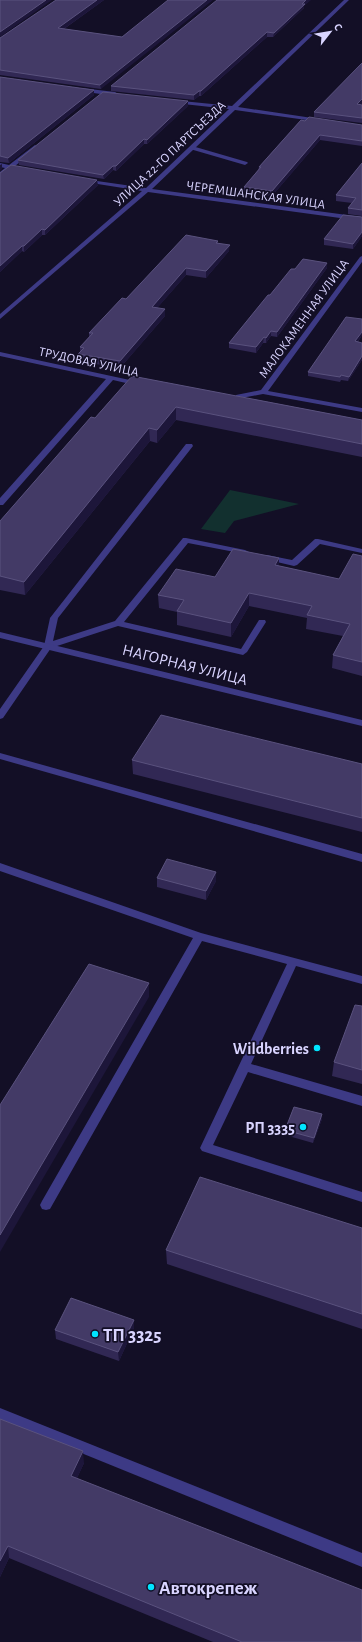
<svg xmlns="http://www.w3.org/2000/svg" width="362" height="1642" font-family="'Alegreya Sans',sans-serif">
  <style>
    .green { fill: #12302f }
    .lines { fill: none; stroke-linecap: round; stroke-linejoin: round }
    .lane { fill: #3d3a85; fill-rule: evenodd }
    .street { fill: #3d3a85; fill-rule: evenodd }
    .wall { fill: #312854 }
    .shaded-wall { fill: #1d163a }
    .building { fill: #433a66; stroke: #5a527e }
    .poi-dot { fill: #00e5ff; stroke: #130f26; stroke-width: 1.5 }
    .labels { text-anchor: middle; stroke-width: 3.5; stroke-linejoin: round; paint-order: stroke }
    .far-street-label { font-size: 13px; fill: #d9d4ff; stroke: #130f26 }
    .street-label { font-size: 16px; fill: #d9d4ff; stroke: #130f26 }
    .poi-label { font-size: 16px; font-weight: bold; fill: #d9d4ff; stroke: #130f26; text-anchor: end }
    .near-poi-label { font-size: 19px; font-weight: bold; fill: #d9d4ff; stroke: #130f26; text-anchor: start }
  </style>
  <rect width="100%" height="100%" fill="#130f26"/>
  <polygon class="green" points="230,490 299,504 234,521 225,533 201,529"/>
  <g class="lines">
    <g class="lane">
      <polygon points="192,146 247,162 248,163 245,165 190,149 189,148"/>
      <polygon points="186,444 192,444 193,446 58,618 53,641 115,621 183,538 186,538 245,550 249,552 245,554 188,543 124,622 241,649 259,620 265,620 266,622 247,652 243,655 118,626 51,648 3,718 0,719 0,709 44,646 50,618"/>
      <polygon points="315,539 318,539 362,549 362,553 320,544 297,565 294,566 264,559 263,557 267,555 292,560"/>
      <polygon points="0,753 362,854 362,862 0,759"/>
      <polygon points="0,863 201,933 362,976 362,984 296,966 251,1064 362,1096 362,1106 248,1072 213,1145 362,1192 362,1202 202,1151 200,1148 287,964 202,941 50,1209 46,1210 42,1209 40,1205 42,1201 193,938 0,871"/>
      <polygon points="0,1408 362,1553 362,1567 0,1420"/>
    </g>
    <g class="street">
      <polygon points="344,0 349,0 238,107 319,119 321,120 321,122 235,110 152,189 362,217 362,221 148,192 0,319 0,314 142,191 85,182 83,181 83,179 146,188 229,109 174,103 172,102 172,100 232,106"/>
      <polygon points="81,88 115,92 118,94 115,96 79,91 78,90"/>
      <polygon points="35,145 38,147 37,148 15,166 24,168 24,170 11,169 0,177 0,172 5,168 0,167 0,163 9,165"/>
      <polygon points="362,256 362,262 268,391 362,408 362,412 263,394 236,399 236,395 261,390 360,257"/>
      <polygon points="0,352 139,382 143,384 139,386 113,380 3,505 0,505 0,498 106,379 0,356"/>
      <polygon points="0,632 362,720 362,726 0,638"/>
    </g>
  </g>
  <g class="wall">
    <polygon points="56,0 104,0 64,29 122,37 101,89 0,75 0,38"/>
    <polygon points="304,6 304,8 273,37 267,37 201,96 199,96 194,100 111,91 111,86"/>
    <polygon points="0,77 94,90 94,95 9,163 0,162"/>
    <polygon points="362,103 361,105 362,105 362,123 314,117 314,112"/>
    <polygon points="188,106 147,144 144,144 116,171 113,170 104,179 19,165 18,160"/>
    <polygon points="301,120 362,125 362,146 320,140 272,196 244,192 244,187 258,170 259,167"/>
    <polygon points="362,163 362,216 348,214 348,208 352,203 336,201 336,195"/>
    <polygon points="0,173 98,185 45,235 42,235 24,252 22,251 0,272"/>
    <polygon points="362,217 362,236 353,249 324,245 324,239"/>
    <polygon points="218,241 218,243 229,251 206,278 186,275 157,308 165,316 120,368 78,361 78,354 80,352 80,347 89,337 89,333 126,299"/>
    <polygon points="327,263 327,268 277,337 271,336 266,343 263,343 256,353 229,348 229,343 270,295 295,269"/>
    <polygon points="362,335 358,342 362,343 362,360 348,381 341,380 340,382 308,376 308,372"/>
    <polygon points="132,376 362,420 362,457 176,420 157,443 150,441 25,595 0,590 0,521 95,418"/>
    <polygon points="362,556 362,676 332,668 333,655 343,636 306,629 307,618 249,606 231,637 177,625 177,612 159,608 158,595 279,566 339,579"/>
    <polygon points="132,760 362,764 362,832 133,774"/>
    <polygon points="157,878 216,881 206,900 157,887"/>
    <polygon points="362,1006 362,1084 332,1076 334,1062"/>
    <polygon points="322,1119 313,1143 285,1135 285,1130"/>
    <polygon points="362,1228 362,1329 167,1264 166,1250"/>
    <polygon points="134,1328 119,1361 56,1339 55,1330"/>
    <polygon points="0,1419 84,1463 77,1478 362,1642 213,1642 9,1558 0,1577"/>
  </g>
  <g class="shaded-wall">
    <polygon points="46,0 52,0 0,37 0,32"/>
    <polygon points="97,0 104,0 58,33 58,28"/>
    <polygon points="207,0 213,0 101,89 100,85"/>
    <polygon points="306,0 311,0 304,6 304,8 273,37 274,33"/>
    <polygon points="267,32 267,37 201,96 201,91"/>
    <polygon points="94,90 94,95 9,163 8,158"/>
    <polygon points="199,91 199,96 194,100 194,95"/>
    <polygon points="362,99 362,103 357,109 357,104"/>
    <polygon points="188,101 188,106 147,144 147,140"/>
    <polygon points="320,135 320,140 272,196 272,191"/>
    <polygon points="144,139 144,144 116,171 116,166"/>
    <polygon points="2,164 2,169 0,171 0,165"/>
    <polygon points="113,166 113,170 104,179 103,175"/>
    <polygon points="97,180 98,185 45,235 45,230"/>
    <polygon points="42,229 42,235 24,252 24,246"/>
    <polygon points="362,232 362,236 353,249 353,244"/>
    <polygon points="230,245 229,251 206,278 206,271"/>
    <polygon points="22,246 22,251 0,272 0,266"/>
    <polygon points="327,263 327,268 277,337 277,332"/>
    <polygon points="186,268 186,275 152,314 152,307"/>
    <polygon points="165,309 165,316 120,368 120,361"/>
    <polygon points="271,331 271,336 266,343 266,338"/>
    <polygon points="362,332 362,335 355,346 355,341"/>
    <polygon points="264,337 263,343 256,353 256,347"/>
    <polygon points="362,356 362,360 348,381 349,377"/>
    <polygon points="176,407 176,420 157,443 157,430"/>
    <polygon points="149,428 150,441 25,595 24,582"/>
    <polygon points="279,558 279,571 275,565"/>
    <polygon points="249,593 249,606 231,637 231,623"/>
    <polygon points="216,872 216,881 206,900 206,891"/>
    <polygon points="149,983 149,997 0,1252 0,1235"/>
    <polygon points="322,1114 322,1119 313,1143 314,1138"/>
    <polygon points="134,1320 134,1328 119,1361 118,1352"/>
    <polygon points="83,1451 84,1463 72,1489 71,1476"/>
    <polygon points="8,1546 9,1558 0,1577 0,1561"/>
  </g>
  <g class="building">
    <polygon points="0,0 46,0 0,32"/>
    <polygon points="56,0 97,0 58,28 122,37 168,0 207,0 100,85 0,70 0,38"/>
    <polygon points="217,0 306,0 302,4 305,4 274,33 267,32 201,91 199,91 194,95 111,86"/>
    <polygon points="362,63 362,99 357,104 362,105 362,118 314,112"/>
    <polygon points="0,77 94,90 8,158 0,156"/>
    <polygon points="103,92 188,101 147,140 144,139 116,166 113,166 103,175 18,160"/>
    <polygon points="309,117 362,125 362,141 320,135 272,191 244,187 261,167 259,167 301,120 305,121"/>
    <polygon points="362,163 362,210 348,208 356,198 336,195"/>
    <polygon points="11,165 97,180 45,230 42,229 24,246 22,246 0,266 0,173"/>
    <polygon points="343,215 362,217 362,232 353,244 324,239"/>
    <polygon points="186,235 218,241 216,243 230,245 206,271 186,268 152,307 165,309 120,361 78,354 84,348 80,347 93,333 89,333 122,298 126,299"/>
    <polygon points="303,259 327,263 277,332 271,331 266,338 264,337 256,347 229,343 268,295 270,295 291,269 295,269"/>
    <polygon points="346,317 362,319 362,332 355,341 362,343 362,356 349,377 341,375 340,377 308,372"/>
    <polygon points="132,376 362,420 362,444 176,407 157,430 149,428 24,582 0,576 0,521 91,417 95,418"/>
    <polygon points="233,549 279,558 275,565 339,579 353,554 362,556 362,662 333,655 350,624 307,615 312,606 249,593 231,623 177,611 184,600 158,595 176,569 215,577"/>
    <polygon points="161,715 362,764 362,818 132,760"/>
    <polygon points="167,859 216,872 206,891 157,878"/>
    <polygon points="89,964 149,983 0,1235 0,1105"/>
    <polygon points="355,1005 362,1006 362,1070 334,1062"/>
    <polygon points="294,1107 322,1114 314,1138 285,1130"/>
    <polygon points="200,1177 362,1228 362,1314 166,1250"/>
    <polygon points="71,1298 134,1320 118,1352 55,1330"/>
    <polygon points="0,1419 83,1451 71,1476 362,1590 362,1642 242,1642 8,1546 0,1561"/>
  </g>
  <g class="poi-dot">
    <circle cx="317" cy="1048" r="4"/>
    <circle cx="303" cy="1127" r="4"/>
    <circle cx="95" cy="1334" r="4"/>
    <circle cx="151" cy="1587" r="4"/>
  </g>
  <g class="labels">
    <g class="far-street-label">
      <text transform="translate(169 153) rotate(-43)" y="5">УЛИЦА 22-ГО ПАРТСЪЕЗДА</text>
      <text transform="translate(256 194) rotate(8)" y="5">ЧЕРЕМШАНСКАЯ УЛИЦА</text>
      <text transform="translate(303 318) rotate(-54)" y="5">МАЛОКАМЕННАЯ УЛИЦА</text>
      <text transform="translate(89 361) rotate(12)" y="5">ТРУДОВАЯ УЛИЦА</text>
    </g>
    <g class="street-label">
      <text transform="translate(185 664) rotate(14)" y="6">НАГОРНАЯ УЛИЦА</text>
    </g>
    <g class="poi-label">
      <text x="309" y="1054">Wildberries</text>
      <text x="295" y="1133">РП 3335</text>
    </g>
    <g class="near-poi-label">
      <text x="103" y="1341">ТП 3325</text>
      <text x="159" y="1594">Автокрепеж</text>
    </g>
  </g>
  <g transform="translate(330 32) rotate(59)" stroke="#130f26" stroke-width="3" paint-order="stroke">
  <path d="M0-3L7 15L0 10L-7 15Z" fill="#d9d4ff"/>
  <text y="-6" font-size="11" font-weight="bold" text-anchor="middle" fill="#d9d4ff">С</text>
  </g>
</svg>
